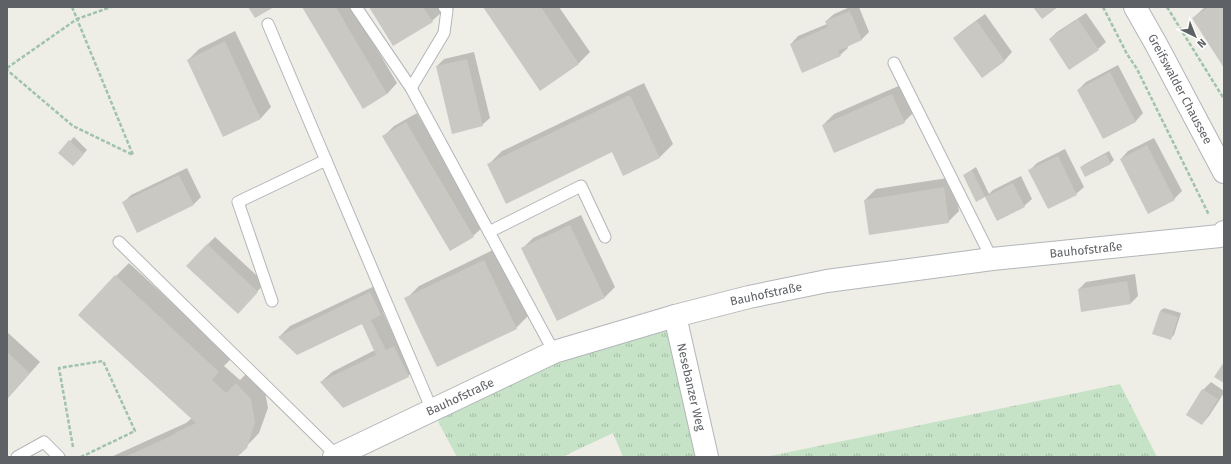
<svg xmlns="http://www.w3.org/2000/svg" width="1231" height="464" font-family="'Fira Sans',sans-serif">
  <style>
    .grass { fill: url(#grass-tufts) }
    .shadow { fill: #0003 }
    .building { fill: #cac8c3 }
    .lines { fill: none; stroke-linecap: round; stroke-linejoin: round }
    .service-casing { stroke: #b3b6b9; stroke-width: 13 }
    .minor-casing { stroke: #b3b6b9; stroke-width: 24 }
    .secondary-casing { stroke: #b2b5b9; stroke-width: 24 }
    .path { stroke: #9fc3ab; stroke-width: 2.5; stroke-dasharray: 4 2; stroke-linecap: butt }
    .service { stroke: #fff; stroke-width: 11 }
    .minor { stroke: #fff; stroke-width: 22 }
    .secondary { stroke: #fff; stroke-width: 22 }
    .labels { text-anchor: middle; stroke-width: 4; stroke-linejoin: round; paint-order: stroke }
    .street-label { font-size: 12px; fill: #5e6165; stroke: #fff }
  </style>
  <defs>
    <pattern id="grass-tufts" width="24" height="20" patternUnits="userSpaceOnUse"><rect width="24" height="20" fill="#c6e3c7"/><path d="M3 7l-1-3M5 7V3M7 7l1-3M15 17l-1-3M17 17v-4M19 17l1-3" fill="none" stroke="#a4bba5"/></pattern>
  </defs>
  <rect width="100%" height="100%" fill="#eeede6"/>
  <g class="grass">
    <polygon points="675,316 707,457 623,457 613,433 562,457 457,457 432,410"/>
    <polygon points="1120,384 1157,457 765,457"/>
  </g>
  <g class="shadow">
    <polygon points="303,7 352,7 397,83 387,94"/>
    <polygon points="370,7 440,7 443,11 432,21"/>
    <polygon points="484,7 559,7 590,52 579,63 540,89"/>
    <polygon points="850,7 859,7 869,32 862,39 847,46 848,48 840,55 791,44 798,36 827,24 826,21 834,14"/>
    <polygon points="1205,7 1224,7 1224,66 1193,18"/>
    <polygon points="1086,13 1106,42 1098,49 1050,39 1057,32"/>
    <polygon points="985,14 1012,52 1005,60 982,76 954,38 962,31"/>
    <polygon points="235,31 271,107 261,118 224,136 188,60 199,49"/>
    <polygon points="474,52 490,118 482,125 437,66 444,59"/>
    <polygon points="1118,65 1143,113 1136,121 1104,138 1078,90 1086,82"/>
    <polygon points="644,83 673,144 660,157 624,175 612,151 488,165 502,151"/>
    <polygon points="903,84 915,111 904,122 823,125 834,114"/>
    <polygon points="417,113 484,226 473,236 384,136 394,126"/>
    <polygon points="74,137 87,150 73,165 59,153"/>
    <polygon points="1154,138 1182,191 1174,199 1121,159 1128,151"/>
    <polygon points="1065,149 1084,187 1076,194 1030,170 1037,163"/>
    <polygon points="1109,151 1114,160 1111,163 1081,167 1085,164"/>
    <polygon points="976,167 989,194 993,190 1021,176 1032,199 1024,206 997,220 985,196 977,200 964,175"/>
    <polygon points="187,168 201,197 194,204 124,202 131,195"/>
    <polygon points="954,177 959,211 948,222 865,200 876,189"/>
    <polygon points="581,215 615,287 605,297 523,248 533,238"/>
    <polygon points="215,237 265,283 245,305 207,245"/>
    <polygon points="497,248 529,315 516,328 406,299 419,286"/>
    <polygon points="129,263 232,358 224,366 240,380 250,370 264,386 268,408 259,433 236,457 218,457 217,454 213,457 111,457 186,423 192,418 116,276"/>
    <polygon points="1135,274 1138,296 1131,303 1079,289 1086,282"/>
    <polygon points="381,283 391,304 383,312 396,340 419,365 408,376 321,382 332,372 375,350 362,323 279,337 290,326"/>
    <polygon points="1164,308 1181,313 1174,335 1170,339 1160,311"/>
    <polygon points="7,332 40,362 7,399"/>
    <polygon points="1211,382 1224,391 1224,393 1209,416 1202,424 1187,415 1203,390"/>
  </g>
  <g class="building">
    <polygon points="248,7 274,7 255,18"/>
    <polygon points="302,7 336,7 387,94 363,109"/>
    <polygon points="369,7 423,7 433,22 393,46"/>
    <polygon points="483,7 541,7 579,64 540,91"/>
    <polygon points="1033,7 1058,7 1042,19"/>
    <polygon points="1209,7 1224,7 1224,68 1192,18"/>
    <polygon points="850,11 862,40 838,51 841,56 802,73 790,44 828,27 825,21"/>
    <polygon points="1078,19 1099,50 1069,70 1049,39"/>
    <polygon points="977,21 1005,61 982,78 953,38"/>
    <polygon points="225,41 261,119 223,137 187,60"/>
    <polygon points="467,59 483,126 452,134 436,66"/>
    <polygon points="1110,72 1136,122 1103,139 1077,90"/>
    <polygon points="892,94 905,123 834,153 822,125"/>
    <polygon points="630,95 660,158 623,176 612,152 506,204 487,164"/>
    <polygon points="406,122 474,237 450,251 382,136"/>
    <polygon points="69,140 84,154 73,166 58,153"/>
    <polygon points="1147,145 1175,200 1148,214 1120,159"/>
    <polygon points="1106,154 1111,164 1085,177 1080,167"/>
    <polygon points="1058,156 1077,195 1048,209 1028,170"/>
    <polygon points="972,170 985,197 1013,183 1025,207 997,221 985,197 976,202 963,175"/>
    <polygon points="179,175 194,205 137,233 122,202"/>
    <polygon points="944,187 949,223 869,235 864,200"/>
    <polygon points="570,225 605,298 557,321 521,248"/>
    <polygon points="207,244 258,292 238,314 186,266"/>
    <polygon points="484,260 517,329 437,367 404,298"/>
    <polygon points="115,275 219,372 212,380 226,393 236,383 251,399 255,422 247,448 237,457 217,457 216,456 213,457 125,457 175,434 175,433 196,423 78,315"/>
    <polygon points="1127,281 1131,304 1081,312 1078,289"/>
    <polygon points="370,292 381,315 371,320 386,350 394,346 409,377 343,408 320,382 376,355 362,324 297,355 278,337"/>
    <polygon points="1160,311 1178,317 1171,340 1152,334"/>
    <polygon points="7,352 30,373 7,399"/>
    <polygon points="1224,362 1224,383 1214,377"/>
    <polygon points="1202,389 1218,399 1202,425 1186,415"/>
  </g>
  <g class="lines">
    <defs>
      <g id="service">
        <polyline points="356,7 411,88 554,352"/>
        <polyline points="268,24 432,410"/>
        <polyline points="894,63 992,259"/>
        <polyline points="411,88 444,33 447,10 444,7"/>
        <polyline points="489,232 581,186 605,237"/>
        <polyline points="119,242 337,456"/>
        <polyline points="272,301 238,202 326,160"/>
        <polyline points="17,457 44,442 59,457"/>
      </g>
      <g id="minor">
        <polyline points="675,316 707,457"/>
        <polyline points="334,457 554,352 675,316 749,297 827,281 992,259 1220,236 1224,232"/>
      </g>
      <polyline id="secondary" points="1135,7 1156,44 1224,172"/>
    </defs>
    <use href="#service" class="service-casing"/>
    <use href="#minor" class="minor-casing"/>
    <use href="#secondary" class="secondary-casing"/>
    <g class="path">
      <polyline points="72,7 77,19 111,7"/>
      <polyline points="1103,7 1127,54 1137,69 1209,215"/>
      <polyline points="1167,7 1224,99"/>
      <polyline points="7,68 77,19 133,155 73,126 7,70"/>
      <polyline points="73,447 59,368 103,361 135,431 81,457"/>
    </g>
    <use href="#service" class="service"/>
    <use href="#minor" class="minor"/>
    <use href="#secondary" class="secondary"/>
  </g>
  <g class="labels">
    <g class="street-label">
      <text transform="translate(1180 89) rotate(62)" y="4">Greifswalder Chaussee</text>
      <text transform="translate(1086 250) rotate(-6)" y="4">Bauhofstraße</text>
      <text transform="translate(766 294) rotate(-12)" y="4">Bauhofstraße</text>
      <text transform="translate(691 387) rotate(77)" y="4">Nesebanzer Weg</text>
      <text transform="translate(460 397) rotate(-25)" y="4">Bauhofstraße</text>
    </g>
  </g>
  <rect width="1231" height="464" fill="none" stroke="#5e6165" stroke-width="16"/>
  <g transform="translate(1195 36) rotate(137)" stroke="#ffffff" stroke-width="3" paint-order="stroke">
  <path d="M0-3L7 15L0 10L-7 15Z" fill="#5e6165"/>
  <text y="-6" font-size="11" font-weight="bold" text-anchor="middle" fill="#5e6165">N</text>
  </g>
</svg>
